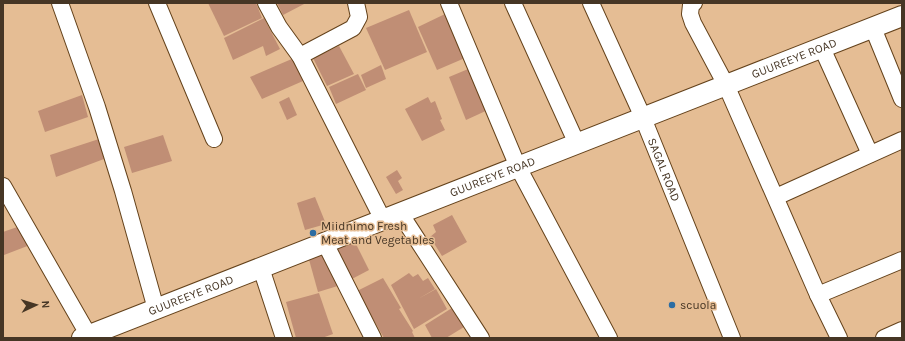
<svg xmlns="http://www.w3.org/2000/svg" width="905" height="341" font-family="Karla,sans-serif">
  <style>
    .building { fill: #c08e75 }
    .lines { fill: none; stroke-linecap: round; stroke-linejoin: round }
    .minor-casing { stroke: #64421b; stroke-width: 18 }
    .tertiary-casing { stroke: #64421b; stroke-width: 22 }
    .minor { stroke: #fff; stroke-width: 16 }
    .tertiary { stroke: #fff; stroke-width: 20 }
    .poi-dot { fill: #2c6da3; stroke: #e5bd94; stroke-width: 1.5 }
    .labels { text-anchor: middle; stroke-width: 3; stroke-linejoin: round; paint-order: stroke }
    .street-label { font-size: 12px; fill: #463625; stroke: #e5bd94 }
    .poi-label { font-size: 12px; fill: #463625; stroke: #e5bd94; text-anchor: start }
  </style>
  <rect width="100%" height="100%" fill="#e5bd94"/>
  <g class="building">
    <polygon points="208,3 256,3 262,18 224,36"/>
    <polygon points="277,3 306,3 283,15"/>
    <polygon points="409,10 427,52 385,70 366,28"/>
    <polygon points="445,14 465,58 437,70 418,27"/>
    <polygon points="264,18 280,49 266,56 263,46 233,60 224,38"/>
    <polygon points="339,46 354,74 327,86 313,58"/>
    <polygon points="294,58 303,81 262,99 250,77"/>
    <polygon points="381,65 386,79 366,88 361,75"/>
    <polygon points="473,67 490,109 466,120 449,77"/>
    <polygon points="358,74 366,90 336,104 329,87"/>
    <polygon points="82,95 88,117 45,132 38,111"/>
    <polygon points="289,97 297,115 287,120 279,102"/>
    <polygon points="428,97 431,103 435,101 442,119 440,120 445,130 422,141 405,109"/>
    <polygon points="163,135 172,161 132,173 124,147"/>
    <polygon points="99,139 104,159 56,177 50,155"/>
    <polygon points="397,170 402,178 398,181 403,190 396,194 386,177"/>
    <polygon points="315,197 326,224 305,230 297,203"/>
    <polygon points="452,215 467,242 442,256 430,237 436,232 433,225"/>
    <polygon points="23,225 30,245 4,255 3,232"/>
    <polygon points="354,240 369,270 350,280 335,250"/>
    <polygon points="325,250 341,285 318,292 308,256"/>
    <polygon points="409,273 413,277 418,274 423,281 428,278 435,289 418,299 436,289 447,309 414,329 391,285"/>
    <polygon points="383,278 401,308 399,309 413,331 412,332 415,338 384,338 357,291"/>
    <polygon points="319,293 333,334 322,338 296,338 286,302"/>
    <polygon points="452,308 464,327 446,338 432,338 425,325"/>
  </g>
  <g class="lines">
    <defs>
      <g id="minor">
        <polyline points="60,3 97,107 123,191 156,309"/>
        <polyline points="157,3 214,139"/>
        <polyline points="266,3 279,27 300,56 383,220"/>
        <polyline points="449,3 518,167 609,338"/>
        <polyline points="513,3 577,144"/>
        <path id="s1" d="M591,3L641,113L732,338"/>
        <polyline points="694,3 691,5 690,14 693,23 726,85 818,295 839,338"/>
        <polyline points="873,28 902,99"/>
        <polyline points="822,48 870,154"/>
        <polyline points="300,56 353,28 359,17 356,3"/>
        <polyline points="3,186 89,336"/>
        <polyline points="776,197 902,140"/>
        <polyline points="400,213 481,338"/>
        <polyline points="325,243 373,338"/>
        <polyline points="261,268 284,338"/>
        <polyline points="818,295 902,260"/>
        <polyline points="884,338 902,330"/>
      </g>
      <g id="tertiary">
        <path id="s2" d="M82,338L902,16"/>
      </g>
    </defs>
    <use href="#minor" class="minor-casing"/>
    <use href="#tertiary" class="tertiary-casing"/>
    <use href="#minor" class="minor"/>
    <use href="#tertiary" class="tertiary"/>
  </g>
  <g class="poi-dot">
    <circle cx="313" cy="233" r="4"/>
    <circle cx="672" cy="305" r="4"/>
  </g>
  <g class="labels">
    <g class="street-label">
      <text dy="4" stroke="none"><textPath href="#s2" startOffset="765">GUUREEYE ROAD</textPath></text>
      <text dy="4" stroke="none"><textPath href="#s1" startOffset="182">SAGAL ROAD</textPath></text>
      <text dy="4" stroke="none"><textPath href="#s2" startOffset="441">GUUREEYE ROAD</textPath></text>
      <text dy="4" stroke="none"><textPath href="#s2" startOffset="117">GUUREEYE ROAD</textPath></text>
    </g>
    <g class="poi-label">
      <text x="321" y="230">Miidnimo Fresh<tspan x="321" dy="14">Meat and Vegetables</tspan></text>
      <text x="680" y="309">scuola</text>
    </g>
  </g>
  <rect width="905" height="341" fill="none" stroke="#463625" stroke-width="8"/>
  <g transform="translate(36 305) rotate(86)" stroke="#e5bd94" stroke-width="3" paint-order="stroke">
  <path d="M0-3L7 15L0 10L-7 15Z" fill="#463625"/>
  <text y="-6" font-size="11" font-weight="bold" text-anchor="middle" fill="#463625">N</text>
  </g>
</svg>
